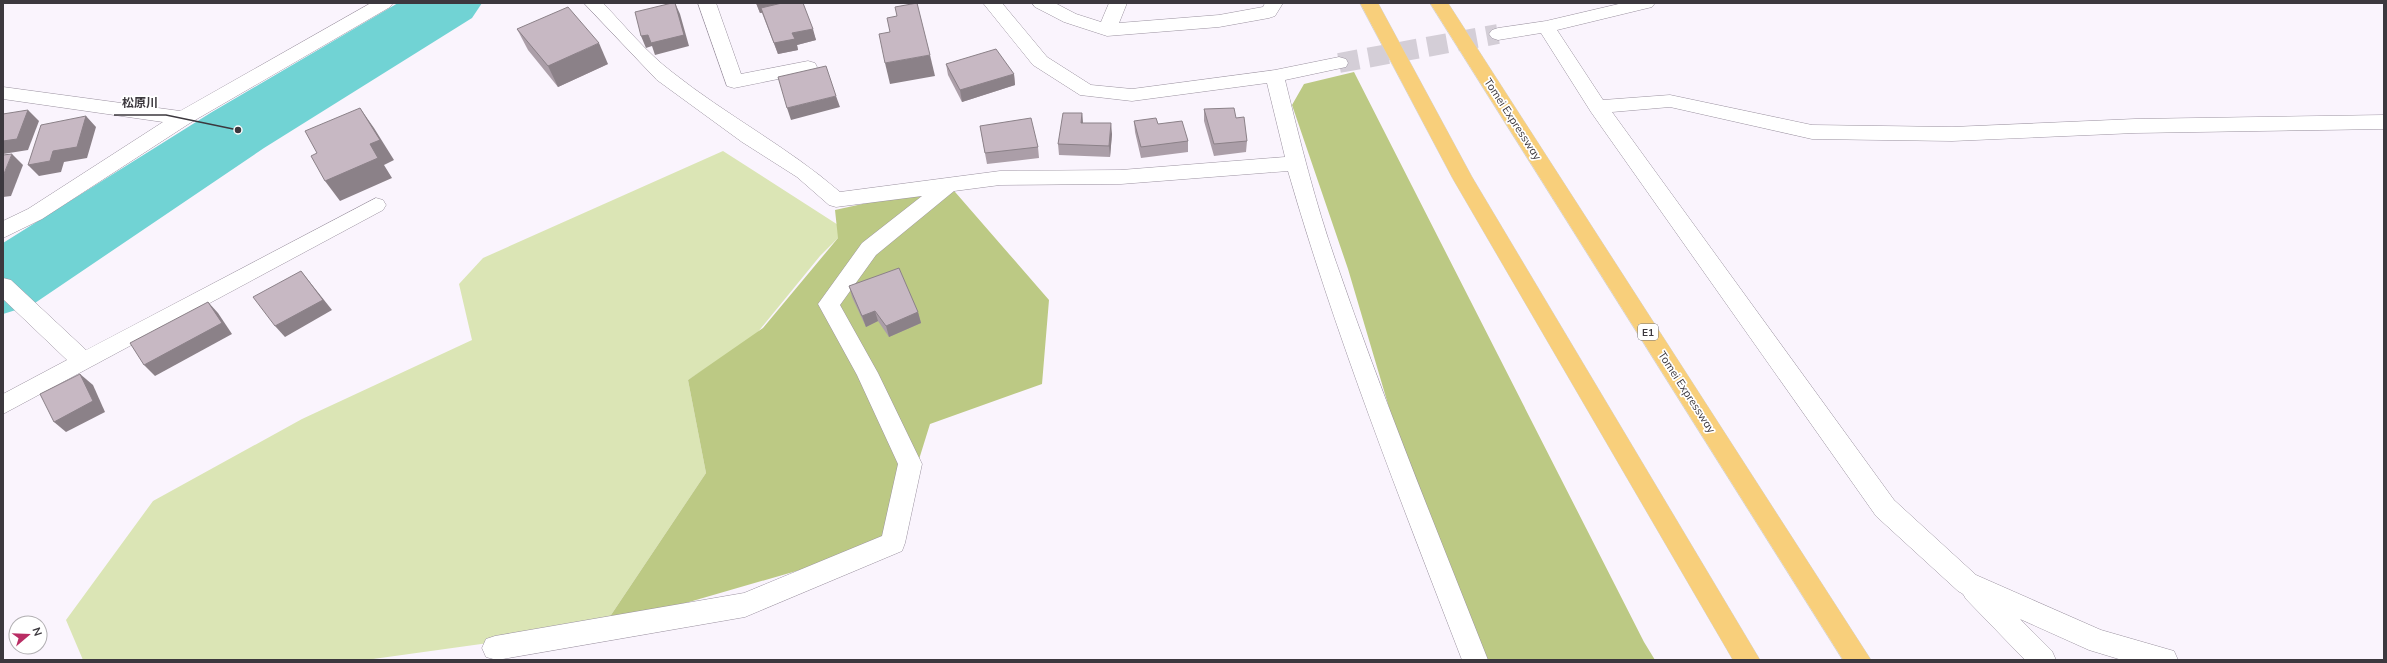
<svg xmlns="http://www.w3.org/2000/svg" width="2387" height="663" font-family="Mulish,'Noto Sans JP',sans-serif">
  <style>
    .green { fill: #dbe5b5 }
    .forest { fill: #bcc984 }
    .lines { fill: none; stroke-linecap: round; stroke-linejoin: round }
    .river { fill: #71d3d4; fill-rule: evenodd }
    .street-tunnel { stroke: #d4ced7; stroke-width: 20; stroke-dasharray: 20 10; stroke-linecap: butt }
    .street-casing { stroke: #9b92a0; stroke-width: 1 }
    .highway-casing { stroke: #d4d3d5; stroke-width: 1 }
    .street { fill: #fff; fill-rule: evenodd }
    .highway { fill: #f8cf7b; fill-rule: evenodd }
    .wall { fill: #ab9ea8 }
    .shaded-wall { fill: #8b8188 }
    .building { fill: #c7b8c3; stroke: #8b8188 }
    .labels { text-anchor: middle; stroke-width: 3.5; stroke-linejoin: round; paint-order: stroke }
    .shield { fill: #fff; stroke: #767478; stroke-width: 1 }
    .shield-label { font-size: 10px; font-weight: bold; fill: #3c383e }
    .street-label { font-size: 11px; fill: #3c383e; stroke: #fff }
    .leader { fill: none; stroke: #3c383e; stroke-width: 1.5 }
    .callout-dot { fill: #3c383e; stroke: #fff; stroke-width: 1.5 }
    .callout-label { font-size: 12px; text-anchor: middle; font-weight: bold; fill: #3c383e; stroke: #fff; stroke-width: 3.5; stroke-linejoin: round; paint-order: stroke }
  </style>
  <rect width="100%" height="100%" fill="#faf4fd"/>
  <polygon class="green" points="723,151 846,230 820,256 753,338 688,380 706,473 603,627 366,660 83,660 66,620 153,501 302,419 472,340 459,284 483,258"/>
  <g class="forest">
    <polygon points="1354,72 1644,642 1655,660 1480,660 1406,465 1348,269 1292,105 1304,84"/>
    <polygon points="949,185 1049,300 1042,384 930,424 893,543 603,627 706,473 688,380 763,328 838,238 835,210"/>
  </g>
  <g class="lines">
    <polygon class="river" points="398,3 482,3 472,18 264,148 32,305 3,314 3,243 212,112"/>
    <polyline class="street-tunnel" points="1339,63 1498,34"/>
    <defs>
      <g id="street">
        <polygon points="371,3 393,3 390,7 190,123 42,219 3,238 3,221 28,209 163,122 3,99 3,87 180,111"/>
        <path d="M584,3H603C625,26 647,53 672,72C726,115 788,147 840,192L1000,171L1121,170L1285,157L1267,83L1132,101L1080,95L1033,65L983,3H1002L1047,57L1091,85L1132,89L1275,70L1339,57L1346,59L1348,63L1346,67L1285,80C1300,141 1315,202 1336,262C1382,396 1436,528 1488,660H1462C1400,499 1336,337 1288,171L1121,184L1000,185L954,191L876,255L840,305L878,373L922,464L905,543L902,551L745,617L497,660L486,657L482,648L486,639L495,636L744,593L882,536L898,464L857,375L818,304L862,243L922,196L836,207L829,205L797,177L742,142L657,80Z"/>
        <polygon points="698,3 716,3 741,74 808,61 815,63 817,67 815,71 808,73 734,88 727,86"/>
        <polygon points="1032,3 1055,3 1076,14 1101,22 1109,3 1127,3 1119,23 1219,15 1263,7 1265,3 1283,3 1275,16 1269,18 1219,27 1107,36 1064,22 1035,7"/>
        <polygon points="1623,3 1655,3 1652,7 1557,30 1603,100 1670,95 1812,125 1952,127 2135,119 2384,115 2384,129 2135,133 1952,141 1812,139 1670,107 1612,112 1894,500 1976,575 2101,630 2174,651 2178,660 2122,660 2089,650 2020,619 2052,651 2056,660 2025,660 1966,599 1963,594 1958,591 1876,516 1591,112 1541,33 1498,40 1492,38 1489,34 1492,30 1498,28 1546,21"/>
        <polygon points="376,198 383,200 386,205 383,210 3,414 3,394 67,360 3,299 3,278 11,280 86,350"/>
      </g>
      <g id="highway">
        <polygon points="1360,3 1378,3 1472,177 1760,660 1733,660 1453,179"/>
        <polygon points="1430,3 1448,3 1871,660 1843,660"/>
      </g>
    </defs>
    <use href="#street" class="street-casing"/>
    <use href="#highway" class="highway-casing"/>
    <use href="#street" class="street"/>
    <use href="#highway" class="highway"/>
  </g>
  <g class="wall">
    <polygon points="756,3 803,3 816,40 797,45 798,50 778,54 762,13 760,13"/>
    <polygon points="517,29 608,64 558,87 528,50"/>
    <polygon points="946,64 1014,74 1015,85 962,102 948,75"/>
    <polygon points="1204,109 1236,118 1247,141 1246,152 1214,156 1204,121"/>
    <polygon points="1082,113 1083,123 1112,134 1110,157 1059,155 1058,144"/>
    <polygon points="1134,121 1158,124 1188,141 1188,152 1141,158 1135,132"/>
    <polygon points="980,126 1038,147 1039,158 987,164"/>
    <polygon points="849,286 918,312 921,323 889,337 878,321 866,327 852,297"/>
  </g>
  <g class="shaded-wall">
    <polygon points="675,3 680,14 689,46 655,55 652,46 646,48 641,36"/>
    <polygon points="756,3 801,3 760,13"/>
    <polygon points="813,29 816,40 797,45 798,50 778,54 774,43 792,33"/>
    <polygon points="599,43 608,64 558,87 548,66"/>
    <polygon points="930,55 935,76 890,84 885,63"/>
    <polygon points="1014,74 1015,85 962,102 960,90"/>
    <polygon points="836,96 840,107 791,120 787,108"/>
    <polygon points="360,108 374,128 394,160 384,165 392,178 340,201 325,181 370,144"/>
    <polygon points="28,110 39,121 28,150 3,154 3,141"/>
    <polygon points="1082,113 1083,124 1081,123"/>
    <polygon points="86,116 96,127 87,158 64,162 61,172 39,176 28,165 53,151"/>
    <polygon points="1111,123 1112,134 1110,157 1109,146"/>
    <polygon points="12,154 23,165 11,196 3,197 3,176"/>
    <polygon points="301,271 332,310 285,337 275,326"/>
    <polygon points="208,302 218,313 232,334 155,376 144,365"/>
    <polygon points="875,311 878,321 866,327 862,316"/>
    <polygon points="918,312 921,323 889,337 886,326"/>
    <polygon points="80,374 93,385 105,412 66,432 54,422"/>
  </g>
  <g class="building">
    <polygon points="672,3 675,3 684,35 651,43 648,35 641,36 635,12"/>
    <polygon points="782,3 803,3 813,29 792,33 795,39 774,43 761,8"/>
    <polygon points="917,3 930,55 885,63 879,34 890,32 887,18 897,16 895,7"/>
    <polygon points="568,7 599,43 548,66 517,29"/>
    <polygon points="996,49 1014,74 960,90 946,64"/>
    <polygon points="826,66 836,96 787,108 778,77"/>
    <polygon points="360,108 380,140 370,144 378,158 325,181 311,156 317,153 305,131"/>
    <polygon points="1234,108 1236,118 1244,117 1247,141 1214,144 1204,109"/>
    <polygon points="28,110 17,139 3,141 3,114"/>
    <polygon points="1063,113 1082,113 1081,123 1111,123 1109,146 1058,144"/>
    <polygon points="86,116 77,147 53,151 50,161 28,165 41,125"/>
    <polygon points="1031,118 1038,147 985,153 980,126"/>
    <polygon points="1156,118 1158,124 1182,121 1188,141 1141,147 1134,121"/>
    <polygon points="12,154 3,176 3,155"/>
    <polygon points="899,268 918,312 886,326 875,311 862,316 849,286"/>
    <polygon points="301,271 323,300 275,326 253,297"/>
    <polygon points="208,302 222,323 144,365 130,343"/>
    <polygon points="80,374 93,401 54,422 40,394"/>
  </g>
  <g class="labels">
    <rect class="shield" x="1638" y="324" width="20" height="16" rx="3"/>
    <g class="shield-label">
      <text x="1648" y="336">E1</text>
    </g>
    <g class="street-label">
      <text transform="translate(1513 119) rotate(57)" y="4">Tomei Expressway</text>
      <text transform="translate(1687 392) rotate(57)" y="4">Tomei Expressway</text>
    </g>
  </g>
  <path class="leader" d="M238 130L166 115H114"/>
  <circle class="callout-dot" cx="238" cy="130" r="4"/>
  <g class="callout-label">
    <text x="140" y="107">松原川</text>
  </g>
  <rect width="2387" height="663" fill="none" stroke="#3c383e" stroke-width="8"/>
  <g transform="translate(28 635) rotate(71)"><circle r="19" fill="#ffffff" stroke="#b1afb2"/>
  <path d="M0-3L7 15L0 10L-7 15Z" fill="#b92d64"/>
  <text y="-6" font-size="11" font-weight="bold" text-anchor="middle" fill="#3c383e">N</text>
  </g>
</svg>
